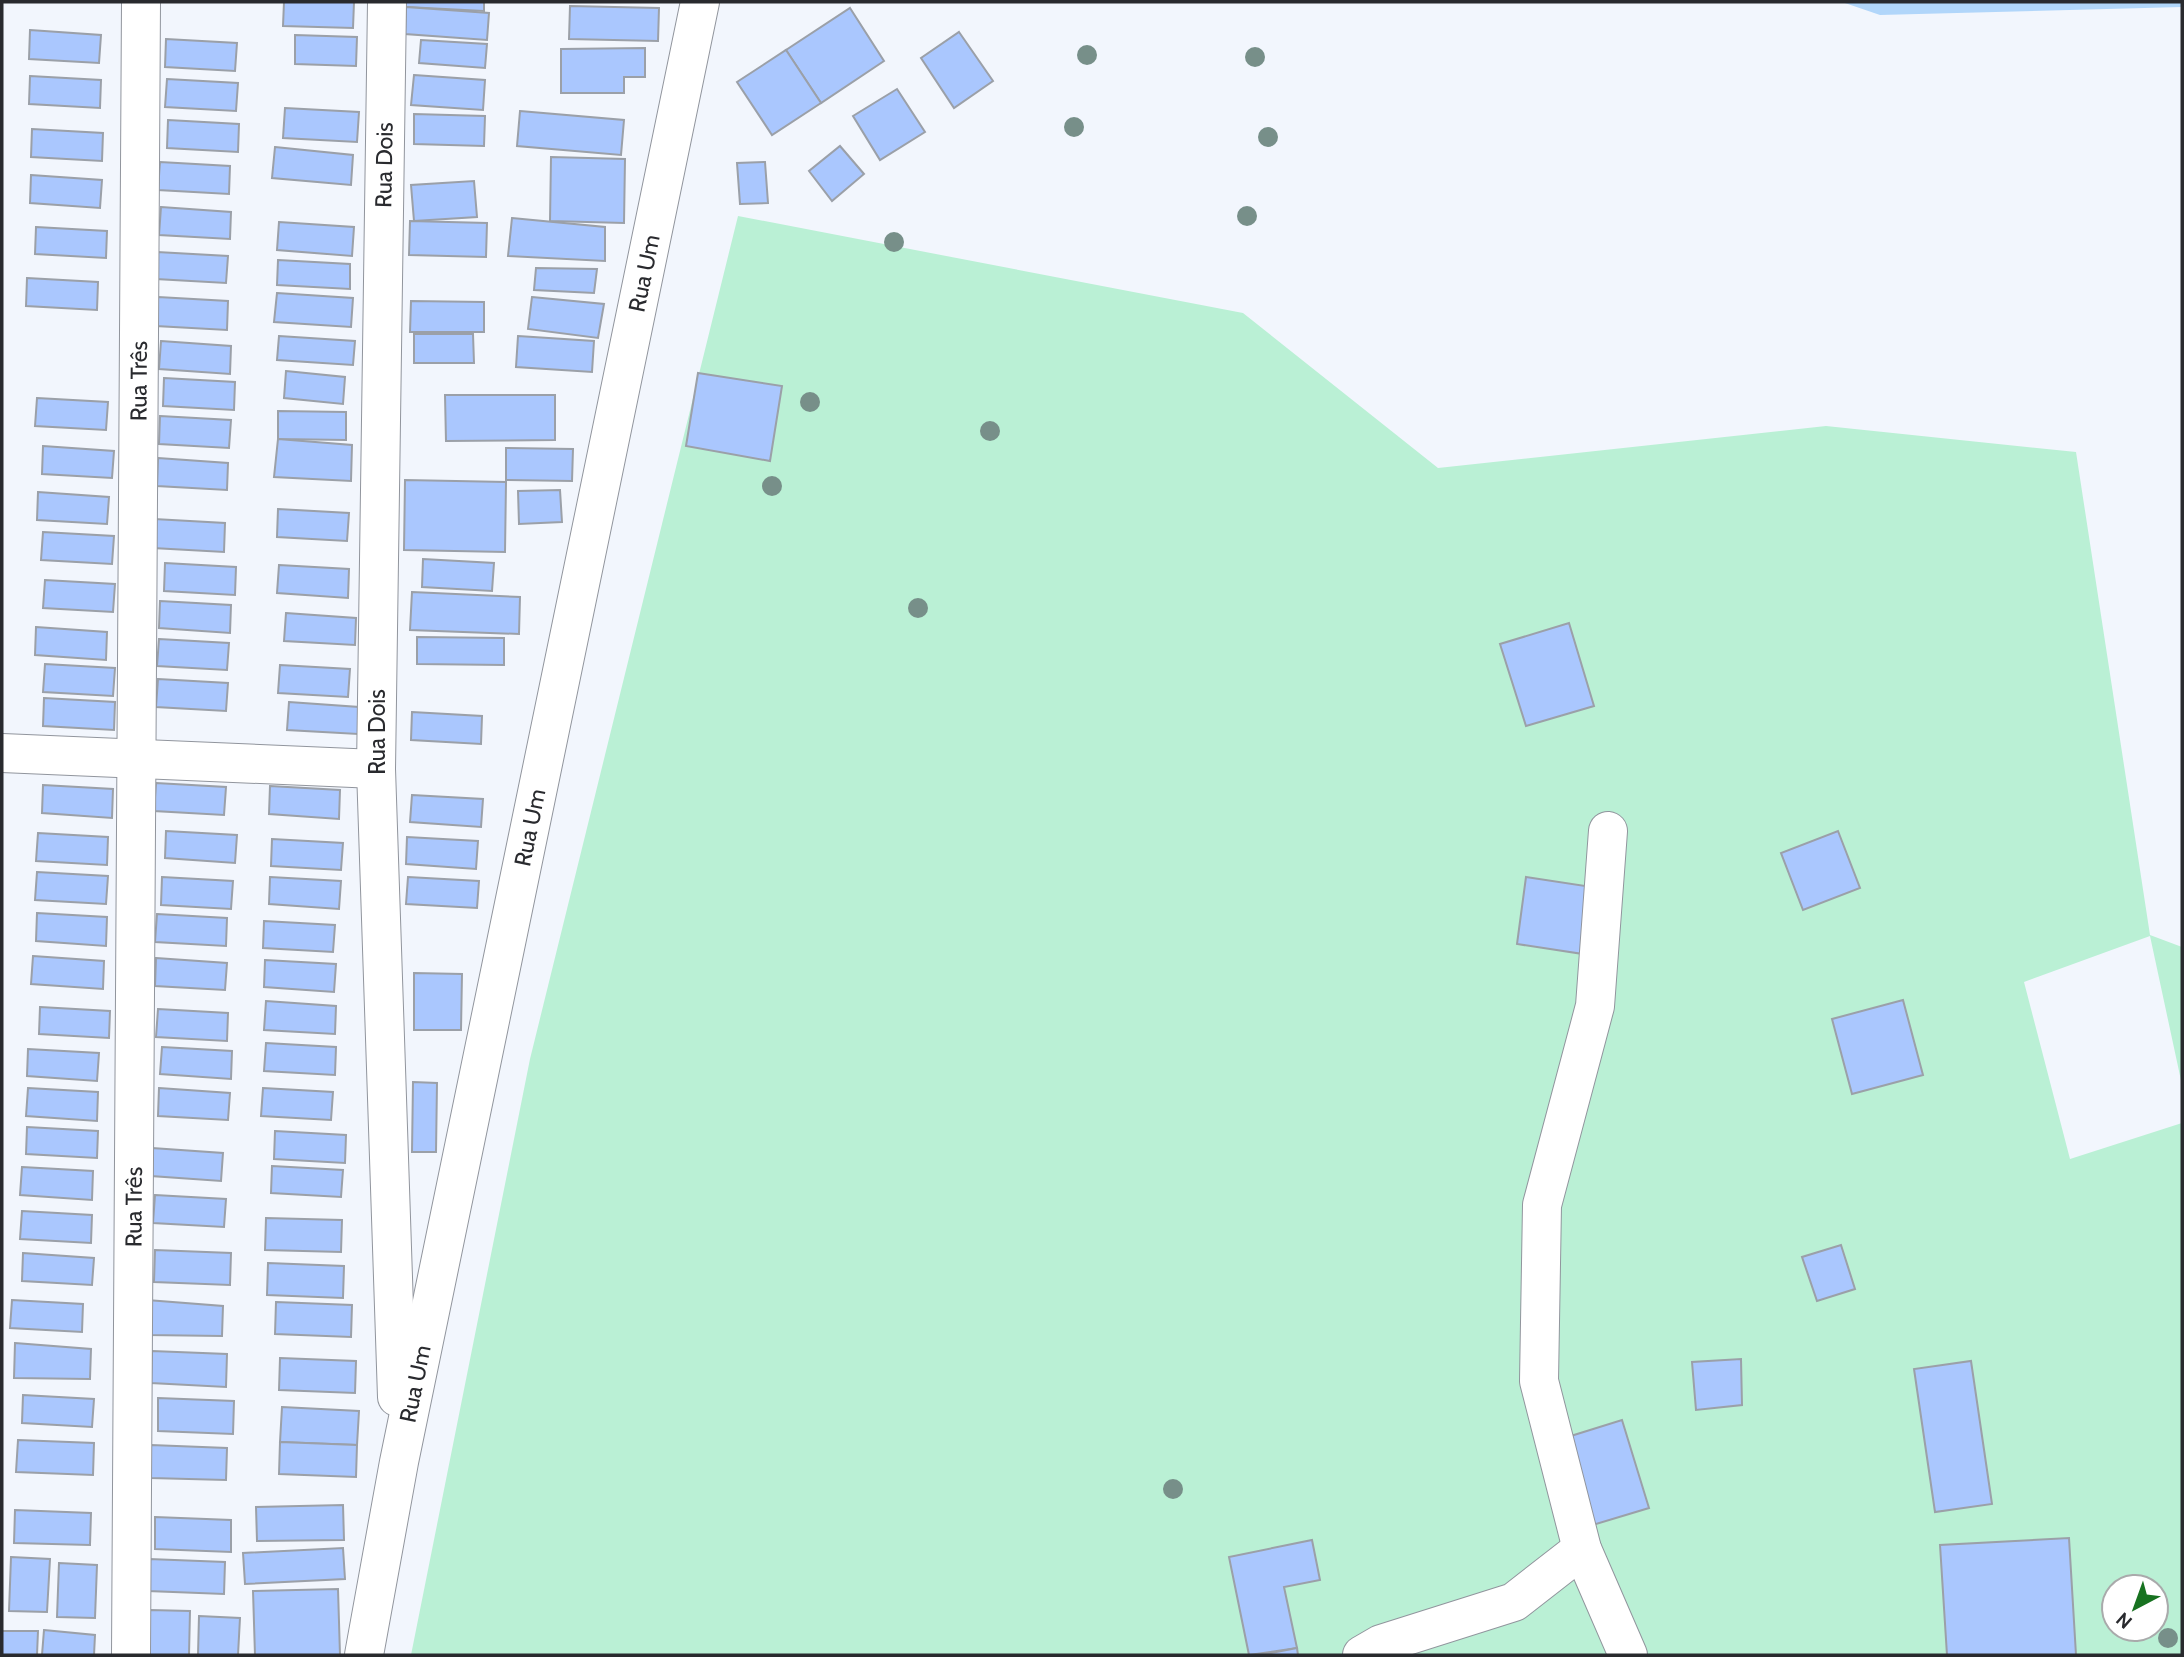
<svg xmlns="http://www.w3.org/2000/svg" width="2184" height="1657" font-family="Cabin,sans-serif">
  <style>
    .green { fill: #baf0d5; fill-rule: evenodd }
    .water { fill: #b1d6fa }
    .building { fill: #aac7fe; stroke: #9ba0a8; stroke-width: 2 }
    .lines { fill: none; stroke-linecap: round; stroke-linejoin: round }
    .minor-casing { stroke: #91959d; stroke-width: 40 }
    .minor { stroke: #fff; stroke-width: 38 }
    .tree { fill: #778f89 }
    .labels { text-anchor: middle; stroke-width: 7; stroke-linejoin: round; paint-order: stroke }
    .street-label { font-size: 23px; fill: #292a2e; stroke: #fff }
  </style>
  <rect width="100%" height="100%" fill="#f2f6fd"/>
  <path class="green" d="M738,216L1243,313L1438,468L1826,426L2076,452L2150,935L2182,947V1085L2150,936L2024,982L2070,1159L2182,1123V1655H411L530,1059ZM2114,1587H2156V1629H2114Z"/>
  <polygon class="water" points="1842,2 2182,2 2182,7 1880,15"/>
  <g class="building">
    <polygon points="284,2 354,2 353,28 283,26"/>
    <polygon points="402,2 484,2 484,11 406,7"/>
    <polygon points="570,6 659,8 658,41 569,39"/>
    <polygon points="406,7 489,13 487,40 405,34"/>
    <polygon points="850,8 884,61 821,103 786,50"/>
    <polygon points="30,30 101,35 99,63 29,59"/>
    <polygon points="959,32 993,81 954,108 921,58"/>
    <polygon points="295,35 357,37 356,66 295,64"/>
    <polygon points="166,39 237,43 235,71 165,67"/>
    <polygon points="421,40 487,44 485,68 419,63"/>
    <polygon points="645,48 645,77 624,77 624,93 561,93 561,49"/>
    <polygon points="786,50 821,103 772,135 737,82"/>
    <polygon points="414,75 485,80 483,110 411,105"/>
    <polygon points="30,76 101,80 100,108 29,104"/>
    <polygon points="167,79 238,83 236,111 165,107"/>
    <polygon points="897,89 925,132 880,160 853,116"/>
    <polygon points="285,108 359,112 357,142 283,138"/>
    <polygon points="520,111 624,120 621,155 517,146"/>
    <polygon points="414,114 485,116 484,146 414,144"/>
    <polygon points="168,120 239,124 238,152 167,148"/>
    <polygon points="32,129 103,133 102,161 31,157"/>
    <polygon points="840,146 864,174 832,201 809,171"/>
    <polygon points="275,147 353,155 351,185 272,178"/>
    <polygon points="551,157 625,159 624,223 550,221"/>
    <polygon points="160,162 230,166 229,194 158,190"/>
    <polygon points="765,162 768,203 740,204 737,163"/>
    <polygon points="31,175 102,180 100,208 30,203"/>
    <polygon points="474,181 477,217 414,221 411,185"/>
    <polygon points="161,207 231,212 230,239 159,235"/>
    <polygon points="512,218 605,227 605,261 508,256"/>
    <polygon points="410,221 487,223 486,257 409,255"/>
    <polygon points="279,222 354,227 352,256 277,250"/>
    <polygon points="36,227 107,231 106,258 35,254"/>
    <polygon points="157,252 228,256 226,283 156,279"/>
    <polygon points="278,260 350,264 350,289 277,285"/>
    <polygon points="536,268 597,269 594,293 534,290"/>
    <polygon points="27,278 98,282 97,310 26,306"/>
    <polygon points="277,293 353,298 351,327 274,322"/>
    <polygon points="158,297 228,301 227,330 156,326"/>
    <polygon points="532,297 604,304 598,338 528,329"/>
    <polygon points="411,301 484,302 484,332 410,332"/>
    <polygon points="414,334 473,334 474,363 414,363"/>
    <polygon points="279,336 355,341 353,365 277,360"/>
    <polygon points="518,336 594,341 592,372 516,367"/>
    <polygon points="161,341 231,346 230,374 159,369"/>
    <polygon points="286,371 345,377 343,404 284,398"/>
    <polygon points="698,373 782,386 770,461 686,446"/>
    <polygon points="164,378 235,382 234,410 163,406"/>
    <polygon points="445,395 555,395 555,440 446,441"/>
    <polygon points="37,398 108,402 106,430 35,426"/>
    <polygon points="278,411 346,412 346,440 278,439"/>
    <polygon points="160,416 231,420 229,448 159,444"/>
    <polygon points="278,439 352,445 351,481 274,477"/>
    <polygon points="43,446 114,451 112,478 42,474"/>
    <polygon points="506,448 573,449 572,481 506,480"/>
    <polygon points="158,458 228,463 227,490 157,486"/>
    <polygon points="405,480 506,482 505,552 404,550"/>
    <polygon points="560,490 562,522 519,524 518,491"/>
    <polygon points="38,492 109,497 107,524 37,520"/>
    <polygon points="278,509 349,513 347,541 277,537"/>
    <polygon points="154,519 225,523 224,552 153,548"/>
    <polygon points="43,532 114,536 112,564 41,560"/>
    <polygon points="423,559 494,563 492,591 422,587"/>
    <polygon points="165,563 236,567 235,595 164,591"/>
    <polygon points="279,565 349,569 348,598 277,593"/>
    <polygon points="45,580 115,584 113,612 43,608"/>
    <polygon points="412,592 520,597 519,634 410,630"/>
    <polygon points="160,601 231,605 230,633 159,628"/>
    <polygon points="286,613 356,618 355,645 284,641"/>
    <polygon points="1569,623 1594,706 1526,726 1500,644"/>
    <polygon points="36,627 107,632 106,660 35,655"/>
    <polygon points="417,637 504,638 504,665 417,664"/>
    <polygon points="159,639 229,643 227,670 157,666"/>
    <polygon points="45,664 115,668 113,696 43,692"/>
    <polygon points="280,665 350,669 348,697 278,693"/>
    <polygon points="158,679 228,683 226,711 156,707"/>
    <polygon points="44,698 115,702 114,730 43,726"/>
    <polygon points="289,702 359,707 358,734 287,730"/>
    <polygon points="412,712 482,716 481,744 411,740"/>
    <polygon points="156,783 226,787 224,815 154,811"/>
    <polygon points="43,785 113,789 112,818 42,813"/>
    <polygon points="270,786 340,790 339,819 269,814"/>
    <polygon points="412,795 483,799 481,827 410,822"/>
    <polygon points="166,831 237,835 235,863 165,858"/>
    <polygon points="1838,831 1860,888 1803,910 1781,853"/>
    <polygon points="38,833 108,837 107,865 36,861"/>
    <polygon points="407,837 478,841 476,869 406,864"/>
    <polygon points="272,839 343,843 341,870 271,866"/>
    <polygon points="37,872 108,876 106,904 35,900"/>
    <polygon points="162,877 233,881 231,909 161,905"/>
    <polygon points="270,877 341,881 339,909 269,904"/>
    <polygon points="408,877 479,881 477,908 406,904"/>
    <polygon points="1526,877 1592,887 1583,954 1517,944"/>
    <polygon points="37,913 107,917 106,946 36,941"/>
    <polygon points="157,914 227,918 226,946 155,942"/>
    <polygon points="264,921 335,925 333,952 263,948"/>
    <polygon points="33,956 104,961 103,989 31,984"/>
    <polygon points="156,958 227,963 225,990 155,986"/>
    <polygon points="265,960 336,964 334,992 264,987"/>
    <polygon points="414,973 462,974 461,1030 414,1030"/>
    <polygon points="1903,1000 1923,1075 1852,1094 1832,1019"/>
    <polygon points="266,1001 336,1006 335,1034 264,1030"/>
    <polygon points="40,1007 110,1011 109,1038 39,1034"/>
    <polygon points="158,1009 228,1013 227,1041 156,1037"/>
    <polygon points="266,1043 336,1047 335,1075 264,1071"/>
    <polygon points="162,1047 232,1051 231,1079 160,1074"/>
    <polygon points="28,1049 99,1053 97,1081 27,1076"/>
    <polygon points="413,1082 437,1083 436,1152 412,1152"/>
    <polygon points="28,1088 98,1092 97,1121 26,1116"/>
    <polygon points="159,1088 230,1093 228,1120 158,1116"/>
    <polygon points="263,1088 333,1092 331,1120 261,1116"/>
    <polygon points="27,1127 98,1131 97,1158 26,1154"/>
    <polygon points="275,1131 346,1135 345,1163 274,1159"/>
    <polygon points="152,1148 223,1153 221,1181 151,1176"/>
    <polygon points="272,1166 343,1170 341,1197 271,1193"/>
    <polygon points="22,1167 93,1171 92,1200 20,1195"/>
    <polygon points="155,1195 226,1199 224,1227 153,1223"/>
    <polygon points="22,1211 92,1215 91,1243 20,1239"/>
    <polygon points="266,1218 342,1220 341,1252 265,1250"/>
    <polygon points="1841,1245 1855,1289 1817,1301 1802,1257"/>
    <polygon points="155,1250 231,1253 230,1285 154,1282"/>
    <polygon points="23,1253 94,1258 92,1285 22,1281"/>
    <polygon points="268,1263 344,1266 343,1298 267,1295"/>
    <polygon points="12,1300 83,1304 82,1332 10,1328"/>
    <polygon points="147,1300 223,1306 222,1336 147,1335"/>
    <polygon points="276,1302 352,1305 351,1337 275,1334"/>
    <polygon points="15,1343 91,1349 90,1379 14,1378"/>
    <polygon points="152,1351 227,1354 226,1387 151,1383"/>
    <polygon points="280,1358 356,1361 355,1393 279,1390"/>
    <polygon points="1741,1359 1742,1405 1696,1410 1692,1362"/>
    <polygon points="1971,1361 1992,1504 1935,1512 1914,1369"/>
    <polygon points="23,1395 94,1399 92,1427 22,1423"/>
    <polygon points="158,1398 234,1401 233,1434 158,1431"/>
    <polygon points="282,1407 359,1411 357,1445 280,1442"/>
    <polygon points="1622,1420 1649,1508 1586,1527 1558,1440"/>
    <polygon points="18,1440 94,1443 93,1475 16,1472"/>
    <polygon points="280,1442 357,1445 356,1477 279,1474"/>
    <polygon points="151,1445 227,1448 226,1480 151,1478"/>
    <polygon points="343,1505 344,1540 257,1541 256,1507"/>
    <polygon points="15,1510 91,1513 90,1545 14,1543"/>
    <polygon points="155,1517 231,1520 231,1552 155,1549"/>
    <polygon points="2069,1538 2076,1655 1947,1655 1940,1545"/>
    <polygon points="1312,1540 1320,1580 1284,1587 1297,1648 1249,1655 1229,1557"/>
    <polygon points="343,1548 345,1579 245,1584 243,1553"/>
    <polygon points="11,1557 50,1559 47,1612 9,1611"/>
    <polygon points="149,1559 225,1562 224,1594 148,1591"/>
    <polygon points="59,1563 97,1565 95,1618 57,1617"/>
    <polygon points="338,1589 340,1655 255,1655 253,1591"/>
    <polygon points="150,1610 190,1611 189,1655 148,1655"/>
    <polygon points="199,1616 240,1618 238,1655 198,1655"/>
    <polygon points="44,1630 95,1635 94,1655 42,1655"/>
    <polygon points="2,1631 38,1631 37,1655 2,1655"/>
    <polygon points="1297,1648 1298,1655 1261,1655"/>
  </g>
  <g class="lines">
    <defs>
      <g id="minor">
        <polyline points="387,2 376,769 397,1397"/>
        <polyline points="2,753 376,769"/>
        <polyline points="1608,831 1595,1006 1542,1205 1539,1381 1582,1549 1628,1655"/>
        <path id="s1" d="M131,1655L141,2"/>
        <path id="s2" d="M364,1655L399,1462L700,2"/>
        <polyline points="1362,1655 1381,1644 1514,1602 1582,1549"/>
      </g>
    </defs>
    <use href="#minor" class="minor-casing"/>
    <use href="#minor" class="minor"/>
  </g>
  <g class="tree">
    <circle cx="1087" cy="55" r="10"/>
    <circle cx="1255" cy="57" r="10"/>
    <circle cx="1074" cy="127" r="10"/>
    <circle cx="1268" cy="137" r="10"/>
    <circle cx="1247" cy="216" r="10"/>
    <circle cx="894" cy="242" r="10"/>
    <circle cx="810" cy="402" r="10"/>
    <circle cx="990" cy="431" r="10"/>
    <circle cx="772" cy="486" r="10"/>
    <circle cx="918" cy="608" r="10"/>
    <circle cx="1173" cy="1489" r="10"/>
    <circle cx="2168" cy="1638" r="10"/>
  </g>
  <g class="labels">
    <g class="street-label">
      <text transform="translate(384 165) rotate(-89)" y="8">Rua Dois</text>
      <text dy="8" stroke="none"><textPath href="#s2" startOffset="1410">Rua Um</textPath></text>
      <text dy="8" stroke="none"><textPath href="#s1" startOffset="1274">Rua Três</textPath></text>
      <text transform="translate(377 732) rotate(-90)" y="8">Rua Dois</text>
      <text dy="8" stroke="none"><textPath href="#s2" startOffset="844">Rua Um</textPath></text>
      <text dy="8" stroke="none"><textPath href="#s1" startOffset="448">Rua Três</textPath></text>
      <text dy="8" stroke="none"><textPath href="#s2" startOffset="276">Rua Um</textPath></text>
    </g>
  </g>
  <rect width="2184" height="1657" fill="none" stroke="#292a2e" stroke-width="7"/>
  <g transform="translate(2135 1608) rotate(221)"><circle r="33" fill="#ffffff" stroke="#a9aaab" stroke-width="2"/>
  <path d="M0-5L12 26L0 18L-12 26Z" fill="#177220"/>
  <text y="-10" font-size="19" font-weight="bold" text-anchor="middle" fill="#292a2e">N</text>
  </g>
</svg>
